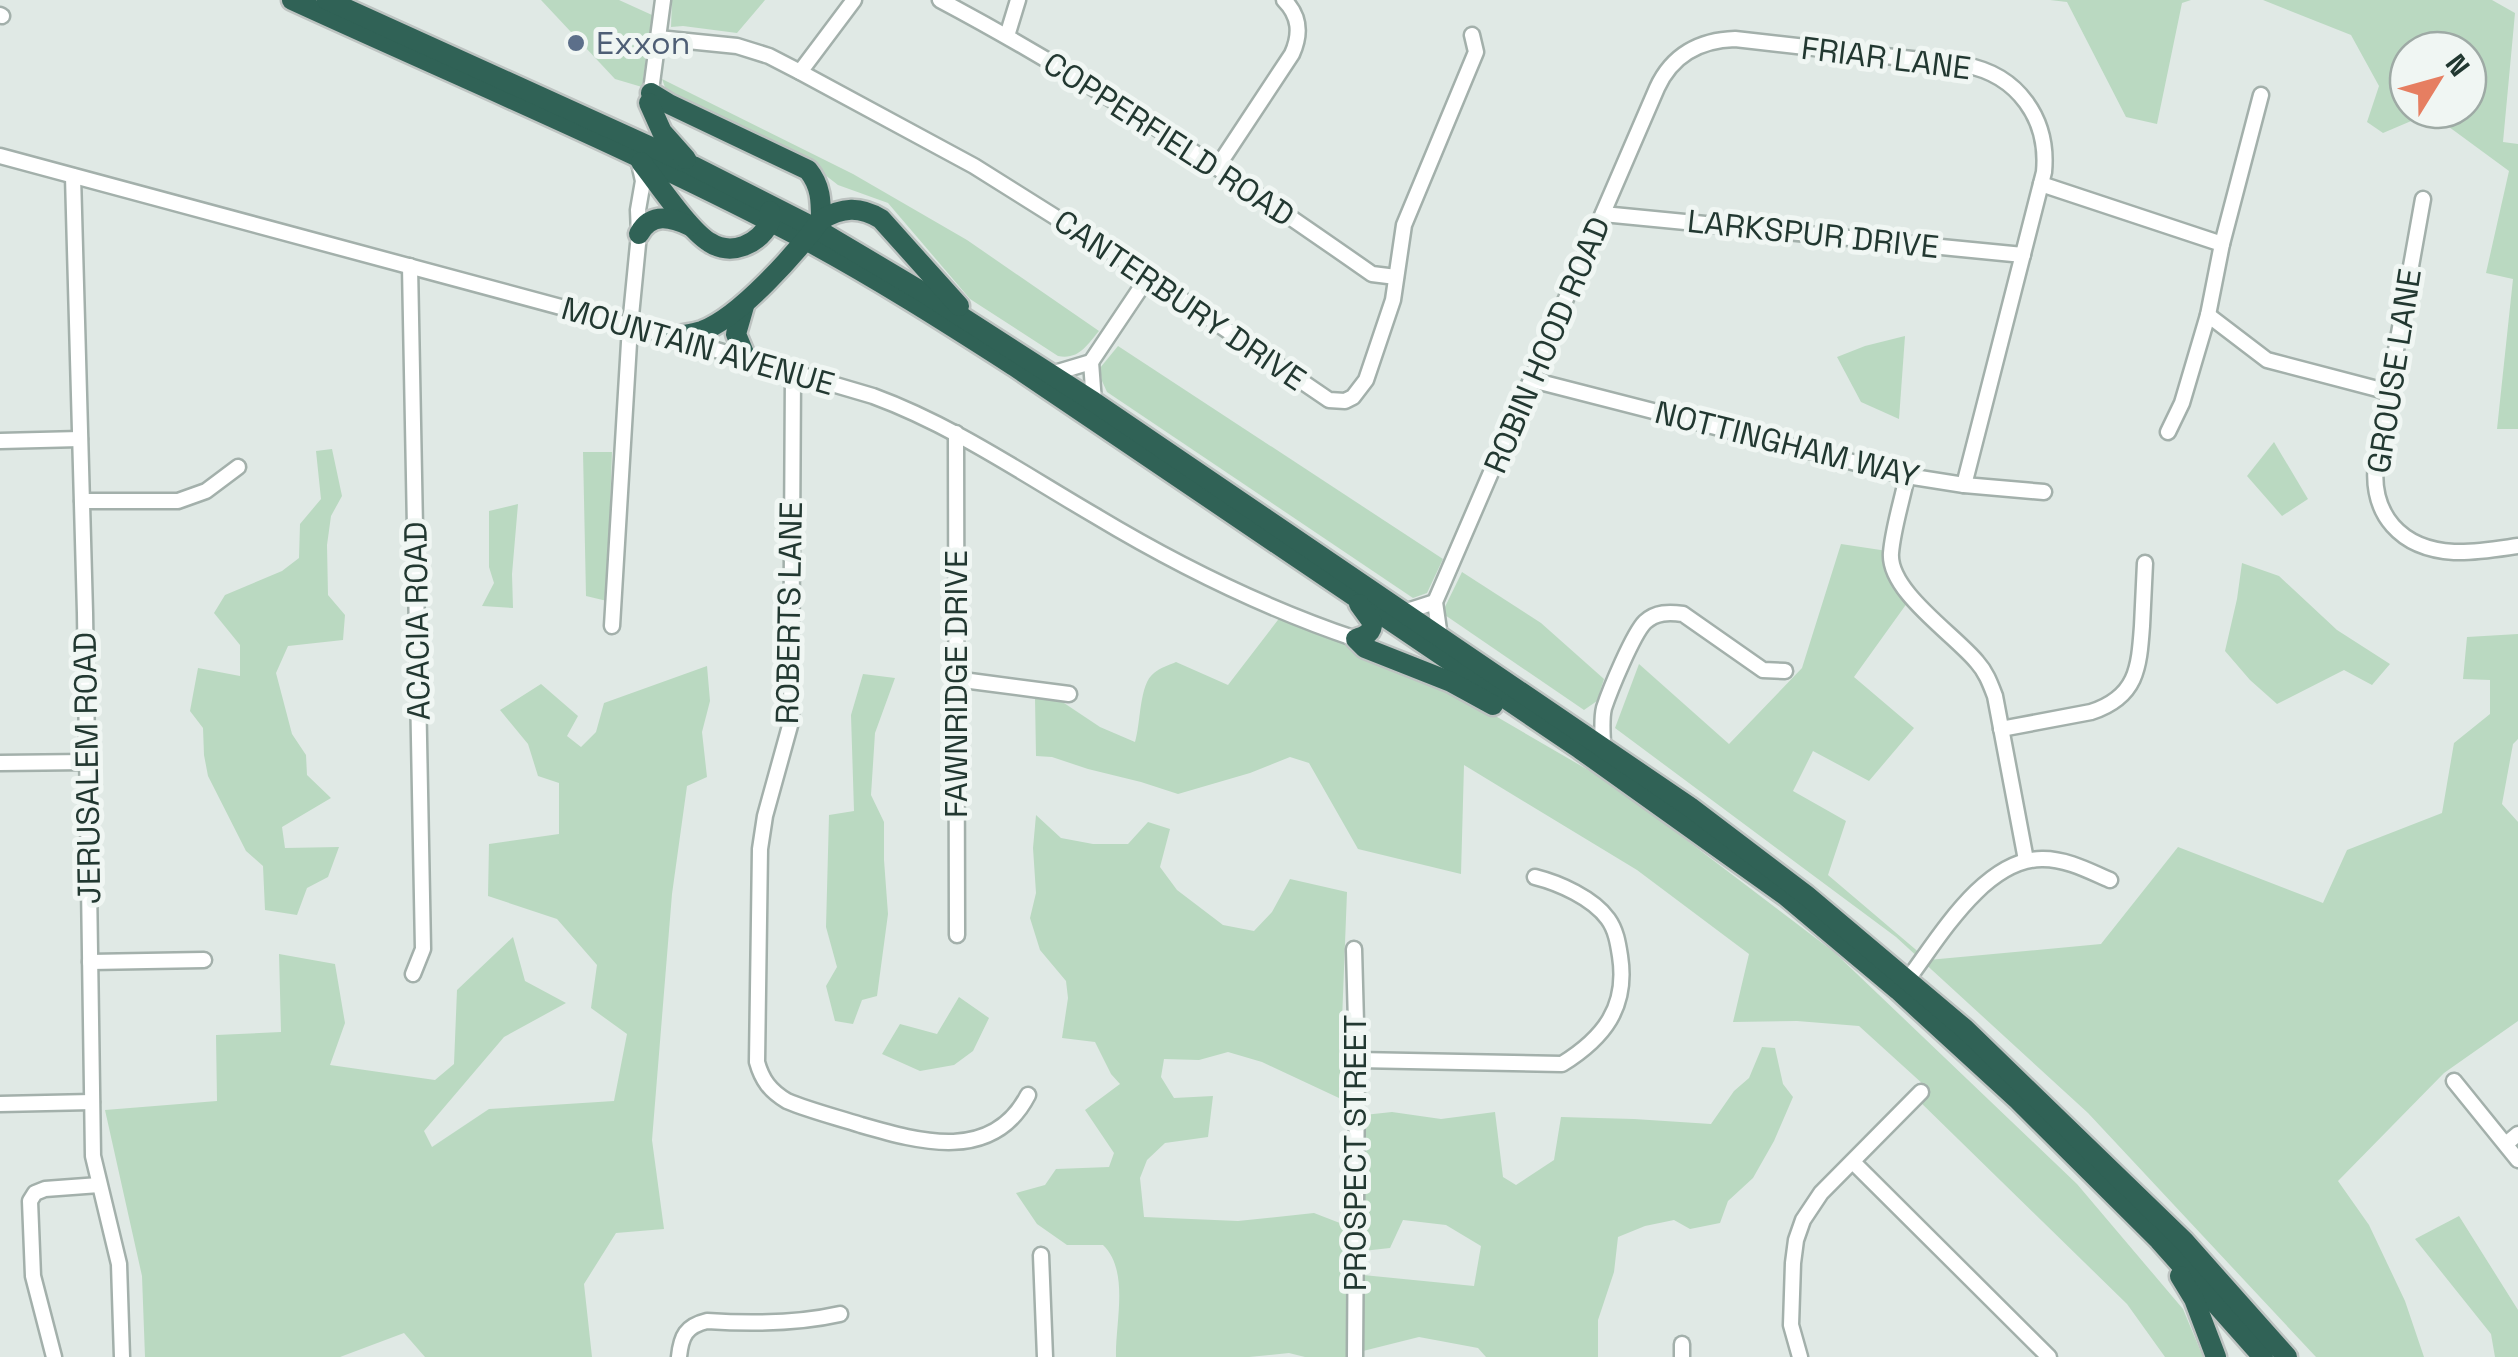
<svg xmlns="http://www.w3.org/2000/svg" width="2518" height="1357" font-family="'Space Grotesk',sans-serif">
  <style>
    .green { fill: #bad9c1; fill-rule: evenodd }
    .lines { fill: none; stroke-linecap: round; stroke-linejoin: round }
    .minor-casing { stroke: #a3b0ab; stroke-width: 19 }
    .highway-casing { stroke: #bdc3c1; stroke-width: 25 }
    .minor { stroke: #fff; stroke-width: 14 }
    .highway { stroke: #306256; stroke-width: 20 }
    .service-dot { fill: #5c6f8a; stroke: #f0f6f3; stroke-width: 4 }
    .labels { text-anchor: middle; stroke-width: 10; stroke-linejoin: round; paint-order: stroke }
    .service-label { font-size: 32px; fill: #4e5e75; stroke: #f0f6f3; text-anchor: start }
    .street-label { font-size: 32px; fill: #223831; stroke: #f0f6f3 }
  </style>
  <rect width="100%" height="100%" fill="#e0e9e5"/>
  <g class="green">
    <polygon points="541,0 619,0 652,15 642,87 615,79"/>
    <polygon points="672,0 765,0 737,33 683,26 671,27"/>
    <polygon points="2050,0 2191,0 2182,3 2157,124 2126,117 2067,2"/>
    <path d="M2263,0H2492L2515,13L2503,142L2518,144V429H2497L2513,279L2486,273L2509,171L2430,113L2383,133L2367,122L2379,86L2351,35ZM2468,50V110H2408V50Z"/>
    <path d="M662,79L853,174L967,240L1099,331C1087,345 1079,360 1058,356L970,299L888,203L838,185L811,164L676,98L666,90Z"/>
    <polygon points="1905,336 1899,419 1861,402 1837,357 1865,346"/>
    <polygon points="1118,346 1443,559 1427,593 1413,598 1107,392 1102,381 1100,368"/>
    <polygon points="2274,442 2308,499 2282,516 2247,476"/>
    <polygon points="332,449 342,496 331,516 327,545 328,595 345,615 343,640 288,646 276,673 292,734 306,755 307,775 331,798 282,827 285,848 339,847 328,877 307,888 297,915 265,910 263,866 246,851 208,776 204,755 203,728 190,711 198,668 240,676 240,645 214,613 225,595 282,571 299,558 300,524 321,499 316,451"/>
    <polygon points="583,452 612,452 607,601 586,596"/>
    <polygon points="518,504 512,574 513,608 482,606 494,583 489,567 489,511"/>
    <polygon points="1841,544 1894,552 1910,599 1854,677 1914,728 1869,781 1813,751 1793,791 1846,821 1828,875 1928,960 2101,944 2178,847 2323,903 2347,850 2442,813 2454,743 2490,714 2490,680 2463,679 2467,637 2518,634 2518,739 2513,744 2502,804 2518,822 2518,1021 2444,1073 2338,1181 2369,1225 2405,1301 2424,1357 2316,1357 2088,1113 1896,937 1615,728 1639,664 1729,744 1802,668"/>
    <polygon points="2242,563 2279,576 2337,630 2390,664 2372,685 2344,670 2277,704 2250,680 2225,651 2237,599"/>
    <polygon points="1462,572 1541,623 1604,679 1597,701 1584,710 1442,613"/>
    <path d="M1281,616L1449,689L1614,785L1834,952L2077,1184L2183,1309L2203,1357H2165L2127,1304L1915,1097L1924,1085L1859,1026L1797,1021L1733,1022L1749,954L1637,870L1464,765L1461,874L1358,849L1309,763L1290,757L1250,773L1178,794L1141,782L1088,769L1052,757L1036,756L1035,698L1058,699L1100,727L1135,742C1141,723 1139,684 1154,673C1160,668 1169,665 1176,662L1228,685Z"/>
    <polygon points="707,666 710,701 702,732 707,777 687,786 672,894 652,1140 664,1229 616,1233 584,1284 592,1357 425,1357 404,1333 340,1357 145,1357 142,1276 105,1110 217,1101 216,1035 281,1032 279,954 335,964 345,1023 330,1065 435,1080 454,1064 457,990 513,937 525,981 566,1003 504,1037 424,1131 432,1147 489,1109 614,1101 627,1034 591,1008 597,965 557,919 488,896 489,844 559,834 559,783 538,776 528,744 500,710 541,684 578,716 567,736 581,747 596,732 604,703"/>
    <polygon points="863,674 895,678 875,733 871,795 884,822 884,860 888,914 877,996 862,1000 853,1024 835,1021 826,986 837,967 826,927 829,815 854,811 851,715"/>
    <path d="M1036,815L1061,838L1093,844H1128L1148,822L1170,829L1160,867L1177,890L1223,925L1254,931L1272,912L1290,879L1347,892L1339,1098L1262,1062L1228,1052L1199,1060L1164,1059L1161,1077L1174,1098L1213,1096L1208,1137L1165,1143L1147,1160L1140,1178L1144,1217L1238,1221L1314,1213L1345,1225L1350,1357H1305L1289,1353L1249,1357H1116C1115,1323 1130,1271 1103,1245H1067L1037,1224L1016,1193L1045,1185L1056,1169L1109,1167L1114,1153L1085,1110L1120,1084L1111,1074L1095,1042L1062,1038L1068,998L1066,981L1040,950L1030,918L1036,893L1033,848Z"/>
    <polygon points="959,997 989,1018 973,1051 954,1065 920,1071 882,1054 900,1024 937,1034"/>
    <polygon points="1762,1047 1775,1048 1783,1084 1793,1097 1774,1141 1753,1178 1728,1201 1720,1223 1690,1229 1674,1220 1645,1226 1618,1237 1614,1272 1598,1320 1598,1357 1486,1357 1478,1348 1419,1337 1363,1351 1363,1275 1474,1286 1481,1246 1446,1225 1403,1220 1390,1248 1363,1251 1362,1165 1364,1115 1392,1112 1441,1119 1495,1112 1503,1177 1516,1185 1554,1160 1561,1117 1634,1119 1711,1124 1734,1091 1749,1078"/>
    <polygon points="2459,1216 2518,1310 2518,1357 2495,1357 2491,1334 2415,1239"/>
  </g>
  <g class="lines">
    <defs>
      <g id="minor">
        <path d="M940,0C1091,80 1232,176 1372,274L1396,277"/>
        <polyline points="0,15 2,16"/>
        <polyline points="1007,36 1018,0"/>
        <polyline points="658,38 737,46 769,56 800,72 974,166 1130,264 1329,400 1345,401 1353,397 1366,380 1393,300 1404,225 1476,52 1472,35"/>
        <polyline points="800,72 854,0"/>
        <polyline points="650,98 663,0"/>
        <path d="M0,156L672,337L873,396C952,425 1022,473 1094,515C1177,565 1264,608 1356,639"/>
        <path d="M1218,166L1292,54C1301,34 1300,16 1284,0"/>
        <polyline points="73,176 85,613 93,1156 119,1264 122,1357"/>
        <polyline points="2041,184 2222,244"/>
        <path d="M2423,199L2376,462C2370,515 2401,549 2454,552C2475,553 2497,549 2518,546"/>
        <polyline points="1603,214 2023,255"/>
        <polyline points="410,266 423,949 413,974"/>
        <polyline points="2208,315 2267,360 2389,392"/>
        <polyline points="1091,362 1094,402"/>
        <path d="M793,372L791,722L765,816L760,849L757,1062C762,1080 770,1091 787,1101C811,1111 836,1117 861,1125C920,1142 993,1163 1028,1095"/>
        <polyline points="1051,374 1091,362 1148,277"/>
        <polyline points="1532,380 1907,476 1964,485 2044,492"/>
        <polyline points="2168,432 2182,403 2208,315 2222,244 2261,95"/>
        <polyline points="956,433 957,935"/>
        <polyline points="0,441 80,439"/>
        <path d="M1907,476C1902,501 1893,528 1891,553C1888,591 1954,634 1977,662C1986,672 1990,683 1995,696L2026,860"/>
        <polyline points="82,501 178,501 206,491 238,467"/>
        <polyline points="1404,612 1435,602"/>
        <polyline points="612,626 630,326 639,234 638,210 643,181 639,163"/>
        <path d="M1440,637L1435,602L1657,88C1672,55 1700,40 1735,39L1965,65C2018,75 2049,119 2044,172L1964,485"/>
        <polyline points="955,679 1069,694"/>
        <path d="M2001,729L2091,712C2137,697 2139,668 2142,626C2143,605 2144,584 2145,563"/>
        <path d="M1603,747C1603,735 1601,720 1604,708C1610,690 1633,634 1645,622C1656,612 1669,612 1683,614L1763,670L1785,671"/>
        <polyline points="0,763 87,762"/>
        <polyline points="1354,949 1357,1060 1355,1357"/>
        <polyline points="90,962 204,960"/>
        <path d="M1908,979C1939,938 1985,858 2043,859C2067,859 2089,871 2110,880"/>
        <path d="M1357,1060L1562,1064C1604,1038 1628,1007 1620,956C1618,943 1616,930 1608,919C1593,898 1559,883 1535,877"/>
        <polyline points="2454,1081 2518,1160"/>
        <polyline points="0,1104 92,1102"/>
        <polyline points="2506,1144 2518,1134"/>
        <polyline points="1853,1162 2049,1357"/>
        <polyline points="1041,1255 1045,1357"/>
        <polyline points="54,1357 33,1276 30,1201 35,1193 45,1189 99,1185"/>
        <path d="M679,1357C681,1336 686,1326 707,1321C752,1324 796,1324 840,1314"/>
        <polyline points="1682,1357 1682,1344"/>
        <polyline points="1800,1357 1791,1325 1793,1263 1796,1240 1803,1220 1821,1193 1921,1092"/>
      </g>
      <g id="highway">
        <path d="M292,0C462,78 634,150 800,237C873,276 944,321 1014,366L1580,749L1786,896L1898,990L2018,1100L2159,1240L2263,1357"/>
        <polyline points="327,0 693,166 815,228 926,294 1094,402 1690,807 1806,895 1965,1029 2184,1241 2287,1357"/>
        <path d="M651,93L669,104L808,170C821,186 821,201 821,220"/>
        <polyline points="649,103 662,132 686,159"/>
        <path d="M641,162C657,182 689,230 709,242C732,257 759,244 770,222V211"/>
        <path d="M639,234C651,212 671,217 690,226"/>
        <polyline points="744,306 736,334 746,358"/>
        <path d="M672,337C681,335 693,334 702,331C740,317 796,253 821,220C842,207 860,206 881,219L959,306"/>
        <path d="M1359,604L1372,622C1373,633 1365,636 1356,639L1365,648L1451,682L1493,705"/>
        <polyline points="2180,1276 2194,1299 2216,1357"/>
      </g>
    </defs>
    <use href="#minor" class="minor-casing"/>
    <use href="#highway" class="highway-casing"/>
    <use href="#minor" class="minor"/>
    <use href="#highway" class="highway"/>
  </g>
  <circle class="service-dot" cx="576" cy="43" r="10"/>
  <g class="labels">
    <g class="service-label">
      <text x="596" y="54">Exxon</text>
    </g>
    <g class="street-label">
      <text transform="translate(1886 58) rotate(7)" y="11">FRIAR LANE</text>
      <text transform="translate(1169 139) rotate(33)" y="11">COPPERFIELD ROAD</text>
      <text transform="translate(1813 234) rotate(6)" y="11">LARKSPUR DRIVE</text>
      <text transform="translate(1180 300) rotate(34)" y="11">CANTERBURY DRIVE</text>
      <text transform="translate(1547 345) rotate(-67)" y="11">ROBIN HOOD ROAD</text>
      <text transform="translate(698 346) rotate(16)" y="11">MOUNTAIN AVENUE</text>
      <text transform="translate(2394 371) rotate(-81)" y="11">GROUSE LANE</text>
      <text transform="translate(1787 444) rotate(14)" y="11">NOTTINGHAM WAY</text>
      <text transform="translate(789 613) rotate(-89)" y="11">ROBERTS LANE</text>
      <text transform="translate(417 621) rotate(-91)" y="11">ACACIA ROAD</text>
      <text transform="translate(956 684) rotate(-90)" y="11">FAWNRIDGE DRIVE</text>
      <text transform="translate(87 768) rotate(-91)" y="11">JERUSALEM ROAD</text>
      <text transform="translate(1355 1153) rotate(-90)" y="11">PROSPECT STREET</text>
    </g>
  </g>
  <g transform="translate(2438 80) rotate(53)"><circle r="48" fill="#f0f6f3" stroke="#9eaaa5" stroke-width="2.5"/>
  <path d="M0-8L18 38L0 25L-18 38Z" fill="#e67e61"/>
  <text y="-15" font-size="28" font-weight="bold" text-anchor="middle" fill="#223831">N</text>
  </g>
</svg>
